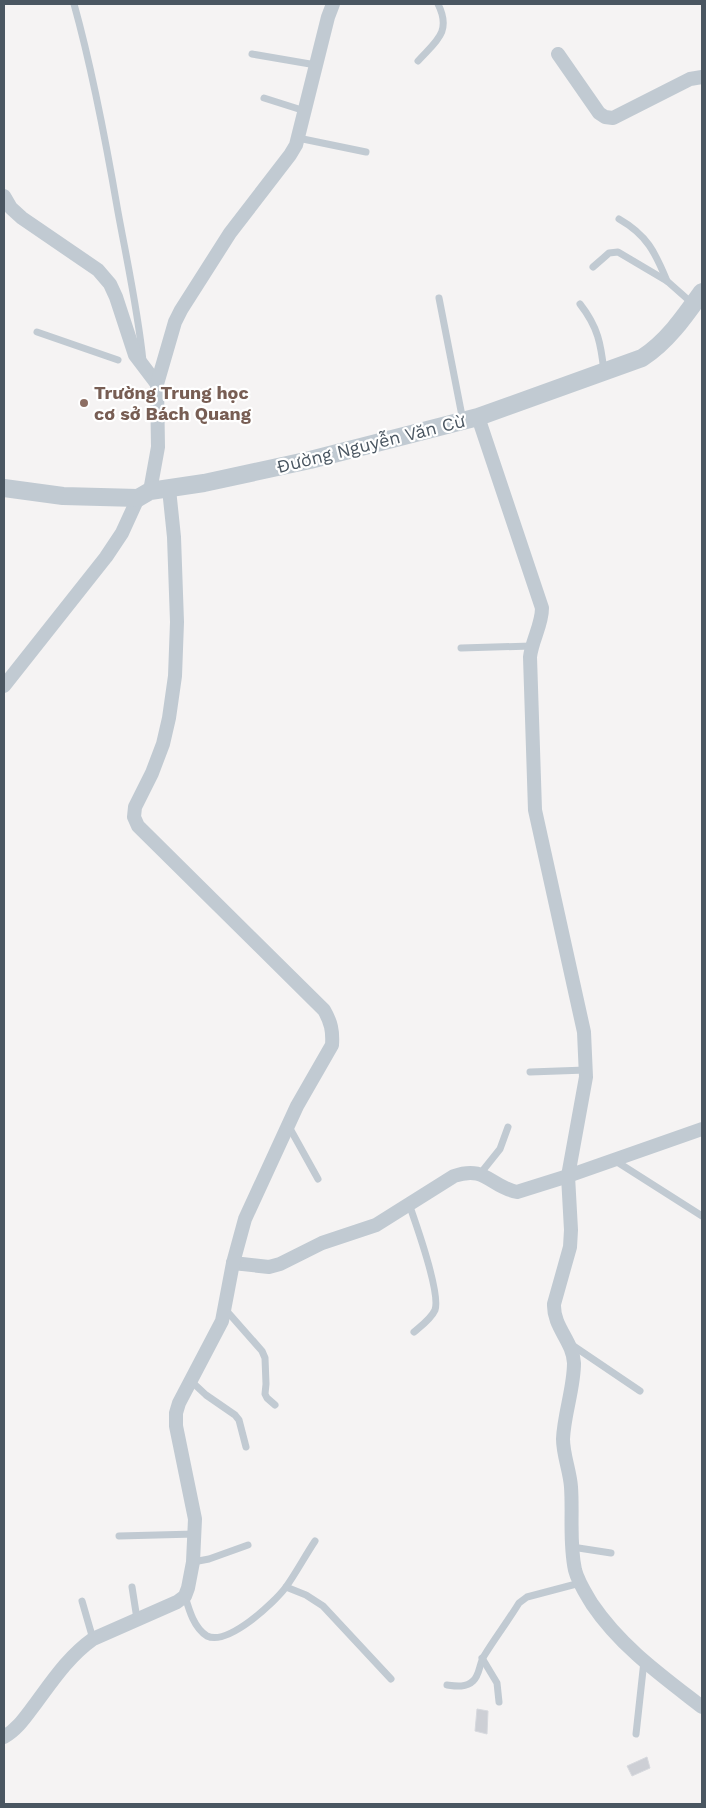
<svg xmlns="http://www.w3.org/2000/svg" width="706" height="1808" font-family="'Work Sans',sans-serif">
  <style>
    .building { fill: #cdcfd5; stroke: #d7d9de }
    .lines { fill: none; stroke-linecap: round; stroke-linejoin: round }
    .service { stroke: #c1cad2; stroke-width: 7 }
    .minor { stroke: #c1cad2; stroke-width: 14 }
    .tertiary { stroke: #c1cad2; stroke-width: 18 }
    .education-dot { fill: #8d6e63; stroke: #fff; stroke-width: 2 }
    .labels { text-anchor: middle; stroke-width: 4.5; stroke-linejoin: round; paint-order: stroke }
    .education-label { font-size: 18px; font-weight: bold; fill: #785e54; stroke: #fff; text-anchor: start }
    .street-label { font-size: 18px; fill: #4a5661; stroke: #fff }
  </style>
  <rect width="100%" height="100%" fill="#f5f3f3"/>
  <g class="building">
    <polygon points="477,1709 488,1711 487,1734 475,1731"/>
    <polygon points="647,1757 650,1768 632,1776 627,1766"/>
  </g>
  <g class="lines">
    <g class="service">
      <path d="M74,4C93,72 106,142 118,212C127,261 138,311 143,361"/>
      <polyline points="252,54 316,65"/>
      <path d="M418,61C436,41 452,32 438,4"/>
      <polyline points="264,98 305,111"/>
      <polyline points="298,138 366,152"/>
      <path d="M619,219C647,235 655,252 667,281"/>
      <polyline points="593,267 609,253 618,252 667,281 693,304"/>
      <polyline points="439,298 463,421"/>
      <path d="M580,304C598,327 601,344 604,372"/>
      <polyline points="37,332 118,360"/>
      <polyline points="461,648 531,646"/>
      <polyline points="530,1072 586,1070"/>
      <polyline points="288,1125 318,1179"/>
      <polyline points="614,1160 702,1216"/>
      <polyline points="480,1174 500,1149 508,1127"/>
      <path d="M409,1204C416,1224 441,1293 435,1310C431,1319 421,1326 414,1332"/>
      <polyline points="225,1309 262,1351 265,1358 266,1384 265,1394 267,1398 275,1405"/>
      <polyline points="572,1345 640,1391"/>
      <polyline points="191,1381 206,1395 235,1415 239,1420 246,1447"/>
      <polyline points="119,1536 195,1534"/>
      <polyline points="572,1547 611,1553"/>
      <polyline points="193,1562 209,1559 248,1545"/>
      <polyline points="132,1587 137,1619"/>
      <polyline points="286,1587 306,1595 323,1606 391,1679"/>
      <path d="M185,1596C189,1610 194,1628 207,1636C228,1646 274,1603 286,1587C296,1573 305,1556 315,1541"/>
      <polyline points="82,1601 93,1639"/>
      <polyline points="482,1658 497,1683 499,1702"/>
      <path d="M447,1685C455,1686 466,1688 473,1681C480,1675 479,1664 484,1656C495,1638 508,1621 519,1603L527,1597L580,1583"/>
      <polyline points="636,1734 644,1661"/>
    </g>
    <g class="minor">
      <polyline points="558,54 599,113 605,117 613,118 690,79 702,77"/>
      <polyline points="4,196 11,208 22,218 98,270 110,284 116,297 135,355 157,384"/>
      <path d="M478,417L542,608C542,625 532,640 530,657L535,810L584,1032L586,1077L568,1176L571,1230L570,1247L554,1304C553,1327 573,1341 574,1363C574,1388 564,1414 563,1439C563,1455 570,1471 571,1487C573,1515 569,1542 575,1570C578,1582 586,1594 592,1604C621,1647 662,1676 702,1707"/>
      <polyline points="150,491 158,447 157,384 175,322 181,310 230,233 290,155 296,145 328,17 333,4"/>
      <polyline points="4,686 106,557 122,533 138,498"/>
      <path d="M233,1263L269,1267L280,1264L322,1243L376,1225L454,1176C486,1165 489,1186 517,1192L568,1176L702,1129"/>
      <path d="M4,1737C18,1729 26,1716 36,1703C53,1680 69,1656 93,1639L177,1602L185,1596L188,1588L193,1562L195,1519L176,1426V1413L179,1403L222,1321L233,1263L245,1219L297,1106L332,1045C333,1031 331,1022 324,1010L138,826L134,817L135,807L152,773L163,744L169,718L175,676L177,622L174,537L169,489"/>
    </g>
    <path class="tertiary" d="M4,488L63,496L138,498L150,491L204,483L310,460L478,417L642,358C667,342 685,316 702,292"/>
  </g>
  <circle class="education-dot" cx="84" cy="403" r="5"/>
  <g class="labels">
    <g class="education-label">
      <text x="94" y="399">Trường Trung học<tspan x="94" dy="21">cơ sở Bách Quang</tspan></text>
    </g>
    <g class="street-label">
      <text transform="translate(371 444) rotate(-14)" y="6">Đường Nguyễn Văn Cừ</text>
    </g>
  </g>
  <rect width="706" height="1808" fill="none" stroke="#4a5661" stroke-width="10"/>
</svg>
